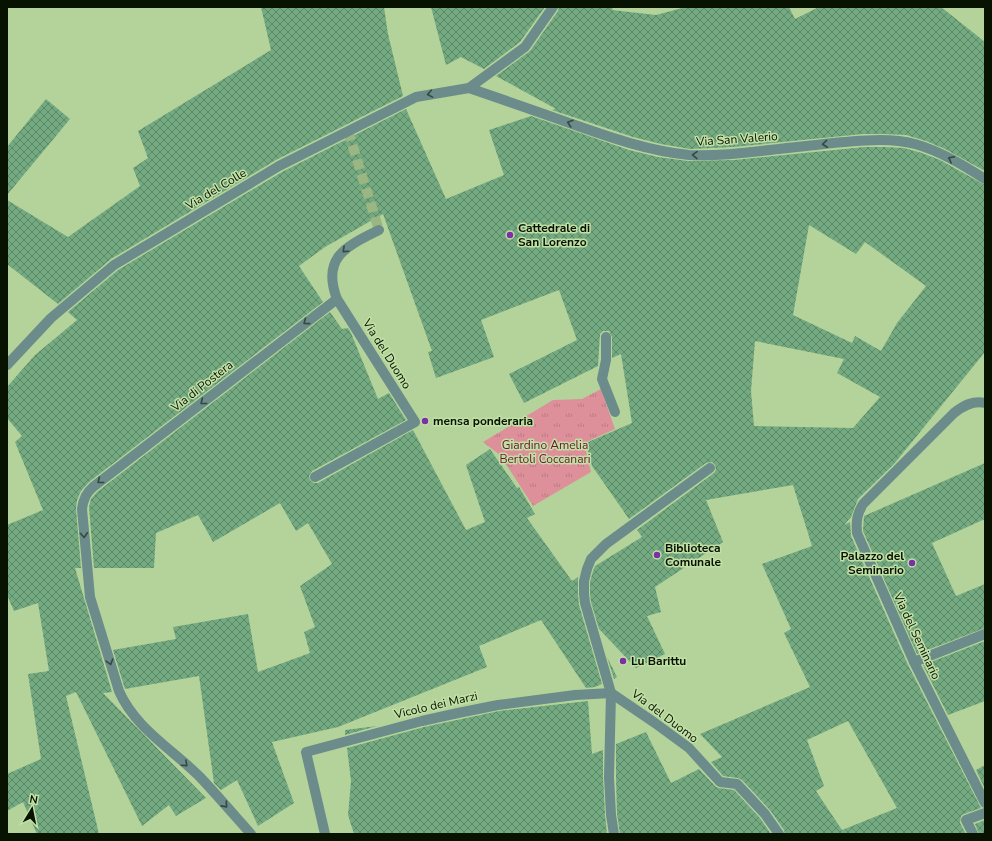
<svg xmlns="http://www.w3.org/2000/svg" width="992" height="841" font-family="'Nunito Sans',sans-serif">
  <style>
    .park { fill: url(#park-tufts) }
    .building { fill: url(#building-cross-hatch); fill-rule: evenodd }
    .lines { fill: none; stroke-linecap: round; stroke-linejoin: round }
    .minor-tunnel { stroke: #9ab683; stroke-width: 10; stroke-dasharray: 10 5; stroke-linecap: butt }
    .minor { stroke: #6b8c8a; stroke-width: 10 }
    .oneway { stroke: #35493f }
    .poi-dot { fill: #7b31a3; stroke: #c1e0a6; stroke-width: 1.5 }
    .labels { text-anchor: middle; stroke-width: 3; stroke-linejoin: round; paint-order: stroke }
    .street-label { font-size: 12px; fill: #081201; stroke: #c1e0a6 }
    .poi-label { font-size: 12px; font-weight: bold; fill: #081201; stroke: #c1e0a6; text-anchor: start }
    .park-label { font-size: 12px; fill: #71142d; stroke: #c1e0a6 }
  </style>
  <defs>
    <pattern id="park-tufts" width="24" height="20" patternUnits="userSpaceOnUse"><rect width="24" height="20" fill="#dd909a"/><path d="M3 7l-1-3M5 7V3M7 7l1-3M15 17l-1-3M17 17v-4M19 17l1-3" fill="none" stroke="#bc7b83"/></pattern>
    <pattern id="building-cross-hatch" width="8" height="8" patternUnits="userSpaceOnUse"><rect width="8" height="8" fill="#74aa81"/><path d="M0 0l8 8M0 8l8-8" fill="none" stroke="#5d8967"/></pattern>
  </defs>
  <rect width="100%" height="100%" fill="#b4d39a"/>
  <polygon class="park" points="601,389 615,429 584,443 591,472 533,506 500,455 483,442 553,400 582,399"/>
  <g class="building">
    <polygon points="261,7 384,7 388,34 403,96 276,160 111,259 58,304 7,264 7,200 68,237 140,186 133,168 148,158 138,131 271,50"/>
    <polygon points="431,7 545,7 520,42 484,69 461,57 446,65"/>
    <polygon points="559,7 613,7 612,10 656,15 686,7 789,7 795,19 819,7 941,7 985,42 985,171 945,149 926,141 906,135 884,134 863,134 733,147 690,149 661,144 633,137 552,110 556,109 496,76 530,51 558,11"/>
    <polygon points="46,99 70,119 7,195 7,147"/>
    <path d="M406,109L446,199L504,175L489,130L531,116L629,150L658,157L688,161L734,160L864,147H884L904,148L922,153L940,160L985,185V352L894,464L858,499L851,517L844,525L850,522L851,536L908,665L981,808L964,814L961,816L960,823L966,834H785L784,830L770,810L742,780L738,778L723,776L711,762L722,757L700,734L810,687L784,633L791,629L762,564L812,546L793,485L706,500L723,542L655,587L661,612L647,616L665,654L636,668L599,629L591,602L590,594V582L593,571L595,566L642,537L637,530L714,473L716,470L715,465L712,462L706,463L629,519L592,466L586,443L632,423L621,354L612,358V337L609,331H603L600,334L598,366L524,403L509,374L577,340L559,290L481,320L494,357L436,378L428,352L432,351L383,214L325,247L299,266L323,302L89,482L81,491L77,500L76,509L81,568H75L112,692L103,693L206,798L176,816L169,805L142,826L76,692L66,696L99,834H37L23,802L7,811V774L41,759L28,674L49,671L38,603L14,611L7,595V525L43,510L15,442L22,436L7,418V387L35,355L77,320L68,312L118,270L282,172ZM809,225L856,254L865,242L926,286L897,323L881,351L855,336L852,343L793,315ZM755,341L844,359L837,373L880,397L853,428L754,426L751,391ZM848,721L897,808L842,830L816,791L824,786L807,740Z"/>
    <polygon points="330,312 342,329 348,328 351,333 378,399 389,393 406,420 312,471 309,476 310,480 314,483 318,483 413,430 466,530 485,522 466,465 490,449 517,488 519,487 535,514 527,518 572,581 578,577 578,594 579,605 602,684 595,687 586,688 541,620 479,646 487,667 338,727 272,742 294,803 258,826 237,780 221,790 214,783 199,676 125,689 113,650 176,639 173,627 248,614 258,672 310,653 304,632 315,627 300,586 332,564 308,523 296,531 280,503 213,542 198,515 156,533 154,568 94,568 89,507 91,499 97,492"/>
    <polygon points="985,463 985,519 932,543 956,596 985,584 985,628 917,654 863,531 864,516"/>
    <polygon points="985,641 985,701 948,715 923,665"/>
    <polygon points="607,657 617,677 614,679"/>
    <polygon points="588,701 592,754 603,750 603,777 605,815 607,834 354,834 348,815 351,781 347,748 424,727 499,711"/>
    <polygon points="377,726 345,735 345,730"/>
    <polygon points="646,732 671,783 699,769 716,787 719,788 734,790 760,818 771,834 620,834 617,814 616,777 616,744"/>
    <polygon points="985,765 985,789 976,770"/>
    <polygon points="985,820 985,834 979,834 975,824"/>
  </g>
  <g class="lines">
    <polyline class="minor-tunnel" points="348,131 379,230"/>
    <g class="minor">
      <path d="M469,88C504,100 539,112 575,125C612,138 649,151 689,155C713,156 737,154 761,151C785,148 809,146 833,143C860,141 888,137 915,144C940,151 963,165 985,179"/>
      <polyline points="606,337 606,360 602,379 615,412"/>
      <polyline points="7,365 51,318 114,265 279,166 416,97 469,88 525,47 553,7"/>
      <path d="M985,403C973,400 963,406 954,413L863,504C857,514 856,521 857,533L914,662L985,803"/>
      <path d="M315,477L415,422L337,299C321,257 347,246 379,230"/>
      <polyline points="914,662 985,634"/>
      <path d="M251,834C234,815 217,795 200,777C172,749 135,728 119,691L90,597L82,509C83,499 86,493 93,487L337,299"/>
      <polyline points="325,834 306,752 422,721 458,713 498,705 575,695 611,693 655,723 689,748 720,782 737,784 765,814 779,834"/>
      <polyline points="614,834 611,815 609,777 611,693 585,603 584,594 584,581 587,569 591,559 606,544 710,468"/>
      <polyline points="973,834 966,820 985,813"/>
    </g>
  </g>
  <defs><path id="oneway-chevron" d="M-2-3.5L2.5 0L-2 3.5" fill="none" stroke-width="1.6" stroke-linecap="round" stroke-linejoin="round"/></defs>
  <g class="oneway">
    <use href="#oneway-chevron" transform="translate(430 94) rotate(170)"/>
    <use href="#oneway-chevron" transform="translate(570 123) rotate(-161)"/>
    <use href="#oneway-chevron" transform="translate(825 144) rotate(174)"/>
    <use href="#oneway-chevron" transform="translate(695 155) rotate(-179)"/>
    <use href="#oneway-chevron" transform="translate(951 159) rotate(-153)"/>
    <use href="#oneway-chevron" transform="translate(345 250) rotate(138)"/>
    <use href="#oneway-chevron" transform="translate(306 322) rotate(143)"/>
    <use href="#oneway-chevron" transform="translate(203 402) rotate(142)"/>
    <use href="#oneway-chevron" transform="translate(100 481) rotate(142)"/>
    <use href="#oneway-chevron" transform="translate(84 535) rotate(86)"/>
    <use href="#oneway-chevron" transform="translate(110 662) rotate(73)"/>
    <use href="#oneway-chevron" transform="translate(185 764) rotate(42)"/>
    <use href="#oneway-chevron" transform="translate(225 805) rotate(48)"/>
  </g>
  <g class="poi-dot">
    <circle cx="510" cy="235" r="4"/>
    <circle cx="425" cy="421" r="4"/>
    <circle cx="657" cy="555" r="4"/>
    <circle cx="912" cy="563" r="4"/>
    <circle cx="623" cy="661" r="4"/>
  </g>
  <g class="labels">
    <g class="street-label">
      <text transform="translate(737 139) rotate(-4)" y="4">Via San Valerio</text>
      <text transform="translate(216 189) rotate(-31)" y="4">Via del Colle</text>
      <text transform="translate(387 354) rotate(58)" y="4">Via del Duomo</text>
      <text transform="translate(202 386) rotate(-38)" y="4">Via di Postera</text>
      <text transform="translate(917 636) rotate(65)" y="4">Via del Seminario</text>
      <text transform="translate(436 705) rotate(-13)" y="4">Vicolo dei Marzi</text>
      <text transform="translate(665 716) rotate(37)" y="4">Via del Duomo</text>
    </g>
    <g class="poi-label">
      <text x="518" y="232">Cattedrale di<tspan x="518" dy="14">San Lorenzo</tspan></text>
      <text x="433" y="425">mensa ponderaria</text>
      <text x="665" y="552">Biblioteca<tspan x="665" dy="14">Comunale</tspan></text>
      <text x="904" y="560" text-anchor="end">Palazzo del<tspan x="904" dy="14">Seminario</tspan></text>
      <text x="631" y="665">Lu Barittu</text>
    </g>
    <g class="park-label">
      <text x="545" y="449">Giardino Amelia<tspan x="545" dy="14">Bertoli Coccanari</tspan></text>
    </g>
  </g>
  <rect width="992" height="841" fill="none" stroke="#081201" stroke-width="16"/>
  <g transform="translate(32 809) rotate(10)" stroke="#c1e0a6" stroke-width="3" paint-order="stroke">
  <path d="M0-3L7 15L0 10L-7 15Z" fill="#081201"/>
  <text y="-6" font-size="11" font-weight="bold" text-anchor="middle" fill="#081201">N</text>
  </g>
</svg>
